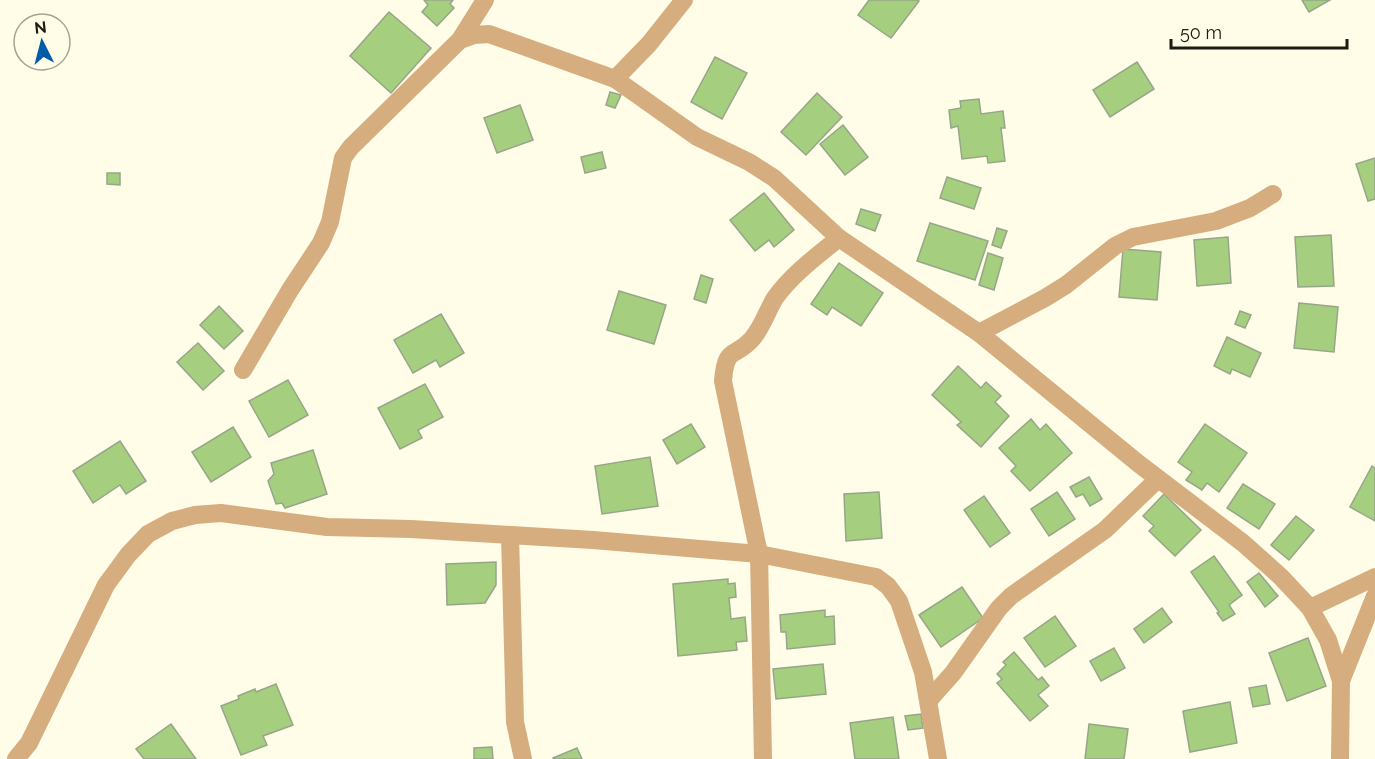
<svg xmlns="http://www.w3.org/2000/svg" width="1375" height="759" font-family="Raleway,sans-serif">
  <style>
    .building { fill: #a5cf7f; stroke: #96a689; stroke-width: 1.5 }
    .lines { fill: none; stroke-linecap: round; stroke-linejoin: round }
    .minor { stroke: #d6ad7e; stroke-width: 18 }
  </style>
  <rect width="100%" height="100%" fill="#fffce8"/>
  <g class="building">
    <polygon points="424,0 453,0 450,4 454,8 437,26 422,12 428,5"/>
    <polygon points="869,0 917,0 919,1 891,38 858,15"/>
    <polygon points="1302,0 1330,0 1309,12"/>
    <polygon points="389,12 431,48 391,93 350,56"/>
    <polygon points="715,57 747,73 722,119 691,102"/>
    <polygon points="1137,62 1154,89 1110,117 1093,90"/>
    <polygon points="610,92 621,95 615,108 606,105"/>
    <polygon points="817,93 842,117 806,155 781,132"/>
    <polygon points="979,99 981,114 1003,111 1005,128 1001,128 1005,161 988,163 987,156 962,159 958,126 951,128 949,110 961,108 960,101"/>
    <polygon points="520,105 533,140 497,153 484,118"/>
    <polygon points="843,125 868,157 845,175 820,144"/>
    <polygon points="602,152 606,168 585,173 581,157"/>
    <polygon points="1375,158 1375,199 1368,201 1356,164"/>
    <polygon points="107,173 120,173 120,185 107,184"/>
    <polygon points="947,177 981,188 974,209 940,198"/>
    <polygon points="764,193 794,230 774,247 769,240 755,251 730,220"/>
    <polygon points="861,209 881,215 875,231 856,224"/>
    <polygon points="930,223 988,241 975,280 917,261"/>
    <polygon points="997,228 1007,231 1001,248 992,245"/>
    <polygon points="1331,235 1334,286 1298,287 1295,237"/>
    <polygon points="1228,237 1231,283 1197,286 1194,240"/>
    <polygon points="1123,249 1161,252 1157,300 1119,297"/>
    <polygon points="988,253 1003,258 994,290 979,285"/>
    <polygon points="839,263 883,293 861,326 832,307 827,315 811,304"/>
    <polygon points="701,275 713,279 706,303 694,299"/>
    <polygon points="619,291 666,305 654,344 607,330"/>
    <polygon points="1299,303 1338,307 1334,352 1294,348"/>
    <polygon points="219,306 243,331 224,349 200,325"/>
    <polygon points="1240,311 1251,315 1245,328 1235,324"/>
    <polygon points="441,314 464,353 440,367 436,360 413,373 394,340"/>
    <polygon points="1227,337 1261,353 1250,377 1232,369 1230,374 1214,366"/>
    <polygon points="198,343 224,371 203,390 177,362"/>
    <polygon points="958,366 981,388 986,382 1001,396 995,402 1009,416 981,447 957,425 961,422 932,395"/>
    <polygon points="288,380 308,415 269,437 249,401"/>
    <polygon points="425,384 443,417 418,430 422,438 400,449 378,408"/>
    <polygon points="1031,419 1040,430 1046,424 1072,453 1030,491 1011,471 1016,466 999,448"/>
    <polygon points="691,424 705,447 677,464 663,440"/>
    <polygon points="1205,424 1247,453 1219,492 1207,483 1202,490 1186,480 1192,472 1178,462"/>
    <polygon points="233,427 251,457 211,482 192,452"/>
    <polygon points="120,441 146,481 126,494 120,485 93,503 73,471"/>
    <polygon points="313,450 327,494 285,508 282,503 276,504 268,481 274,474 271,463"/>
    <polygon points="650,457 658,506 602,514 595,466"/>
    <polygon points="1372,466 1375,468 1375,521 1350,507"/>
    <polygon points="1089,477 1102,499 1090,506 1083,494 1076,497 1070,487"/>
    <polygon points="1243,484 1275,504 1259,529 1227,508"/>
    <polygon points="879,492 882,538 846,541 844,494"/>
    <polygon points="1057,492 1075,519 1049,536 1031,509"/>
    <polygon points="1164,494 1201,530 1175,556 1149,531 1154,526 1143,516"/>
    <polygon points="984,496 1010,533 990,547 964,510"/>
    <polygon points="1296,516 1314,530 1289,560 1271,545"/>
    <polygon points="1214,556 1242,595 1229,605 1235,614 1223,621 1217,613 1219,612 1191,572"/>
    <polygon points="496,562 496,585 485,603 447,605 446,564"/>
    <polygon points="1259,573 1278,596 1265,607 1247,582"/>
    <polygon points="728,579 728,584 735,583 736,597 729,598 731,619 745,617 747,641 736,642 737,650 678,656 673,584"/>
    <polygon points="962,587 983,618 941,647 919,615"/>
    <polygon points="1162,608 1172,622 1144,643 1134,629"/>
    <polygon points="825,610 825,617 834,616 835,644 787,649 786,632 781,632 780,615"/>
    <polygon points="1055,616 1076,646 1045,667 1024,638"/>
    <polygon points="1308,638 1326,686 1287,701 1269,653"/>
    <polygon points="1114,648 1125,668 1101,681 1090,661"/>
    <polygon points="1014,652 1038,680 1042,677 1049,686 1038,695 1048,706 1030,721 997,683 1002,679 997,674 1006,665 1003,662"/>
    <polygon points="823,664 826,694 776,699 773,669"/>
    <polygon points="276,684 293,725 263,736 267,745 241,755 221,706 239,699 238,696 255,689 256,692"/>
    <polygon points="1266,685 1270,704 1253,707 1249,688"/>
    <polygon points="1230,702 1237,743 1190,752 1183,711"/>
    <polygon points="921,714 923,728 908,730 905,716"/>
    <polygon points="893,717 899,759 855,759 850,723"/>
    <polygon points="171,724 196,759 144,759 136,749"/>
    <polygon points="1089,724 1128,729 1124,759 1085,759"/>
    <polygon points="492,747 493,759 474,759 474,748"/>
    <polygon points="577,748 582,759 554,759 553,758"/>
  </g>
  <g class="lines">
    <g class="minor">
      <polyline points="460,40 485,0"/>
      <polyline points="615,79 649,44 684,0"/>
      <polyline points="979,333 1045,298 1066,285 1115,246 1133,237 1216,221 1250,208 1273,194"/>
      <polyline points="243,370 290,290 321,243 330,222 343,158 351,147 460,40 474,35 489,34 615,79 697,137 749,162 774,178 839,238 979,333 1139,464 1243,543 1281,577 1310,608 1328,640 1341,681 1340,759"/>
      <polyline points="510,535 515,722 523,759"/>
      <polyline points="1310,608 1375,577"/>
      <polyline points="1341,681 1375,596"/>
      <polyline points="929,700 953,673 999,608 1011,596 1105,530 1158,479"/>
      <polyline points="16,759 29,743 106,585 128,555 148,534 172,521 195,515 221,513 327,527 411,529 593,540 759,554 876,577 888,586 899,601 923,672 938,759"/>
      <path d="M763,759L759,554L723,381C726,345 734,359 752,339C762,328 767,311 775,298C792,274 817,256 839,238"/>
    </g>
  </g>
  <g transform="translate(42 42) rotate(354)"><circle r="28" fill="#fffce8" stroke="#a5a291" stroke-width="1.5"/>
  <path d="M0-4.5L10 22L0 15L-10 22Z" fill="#005ba8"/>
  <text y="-9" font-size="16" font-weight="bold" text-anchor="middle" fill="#1d1b0f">N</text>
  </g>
  <path d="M1171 39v9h176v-9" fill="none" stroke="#1d1b0f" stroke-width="3"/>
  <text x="1180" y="39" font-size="18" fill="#1d1b0f" stroke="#fffce8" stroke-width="4.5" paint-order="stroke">50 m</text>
</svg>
